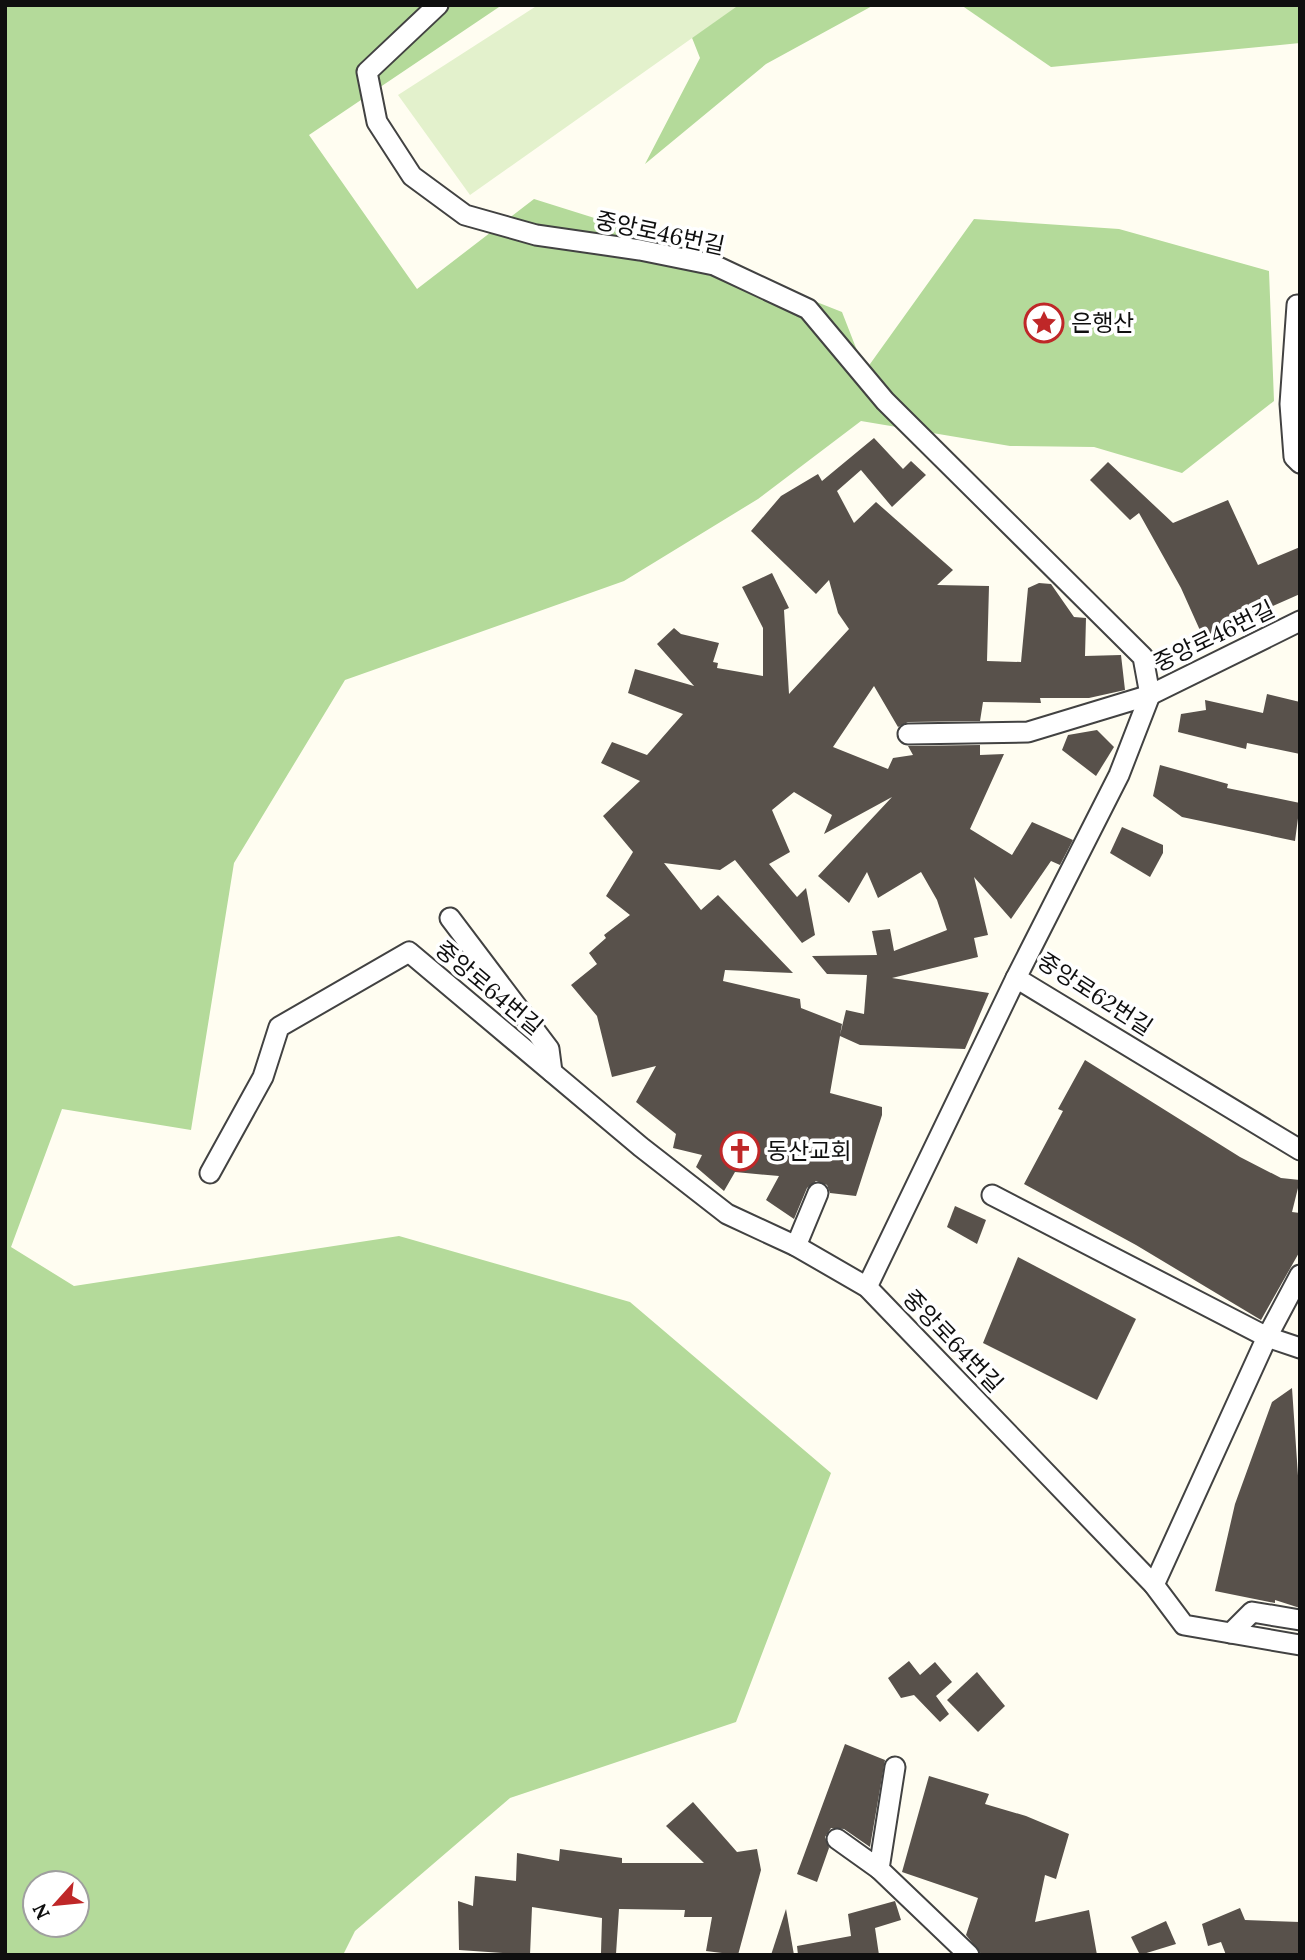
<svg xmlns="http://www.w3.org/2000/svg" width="1305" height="1960" font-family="Lora,'Noto Sans KR',serif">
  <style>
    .forest { fill: #b4da9a; fill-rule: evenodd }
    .pitch { fill: #e3f1cc }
    .building { fill: #58514b; fill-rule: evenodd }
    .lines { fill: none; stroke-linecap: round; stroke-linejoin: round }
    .street-casing { stroke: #424242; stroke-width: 23 }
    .street { stroke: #fff; stroke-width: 19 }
    .labels { text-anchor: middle; stroke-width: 7; stroke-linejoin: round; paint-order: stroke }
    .street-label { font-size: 23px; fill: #0f0f0f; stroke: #fff }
    .poi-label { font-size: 23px; fill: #0f0f0f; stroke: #fff; text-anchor: start }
  </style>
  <rect width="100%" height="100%" fill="#fffdf1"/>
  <g class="forest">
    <path d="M5,5H502L309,135L417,289L534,199L639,232L842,312L865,371L974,219L1119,229L1269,271L1274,401L1182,473L1094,447L1010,446L861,421L758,499L624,581L345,680L234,863L191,1130L62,1109L11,1247L74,1286L399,1236L630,1302L831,1473L736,1722L510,1798L355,1931L343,1955H5ZM35,1883H77V1925H35Z"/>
    <polygon points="679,5 874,5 766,64 645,164 700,58"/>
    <polygon points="961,5 1300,5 1300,43 1051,67"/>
  </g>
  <polygon class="pitch" points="538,5 736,7 470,195 398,95"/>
  <g class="building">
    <path d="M874,438L903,469L911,461L926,475L892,507L861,470L837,491L854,523L876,502L953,570L937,585L989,586L987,661L1021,662L1028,588L1039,583L1051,584L1074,617L1086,618L1085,656L1121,655L1125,690L1089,698H1040L1041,703L983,702L980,721L908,722L898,727L874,686L833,747L888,769L893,758L913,755L908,746L980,745V755L1004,754L970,829L1012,855L1032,822L1073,840L1060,865L1051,861L1011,919L974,877L988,935L974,938L978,957L892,978L989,993L965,1049L860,1045L840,1036L830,1093L882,1107V1115L856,1196L830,1193L827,1185L816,1181L807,1188L794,1219L766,1200L779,1176L735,1172L724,1191L696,1167L702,1155L673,1148L676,1134L636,1102L656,1066L612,1077L597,1016L571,985L597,964L589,953L606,938L604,935L630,915L606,896L633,852L603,816L640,781L601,763L612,742L647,755L683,714L628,693L635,669L694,686L657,644L674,628L681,634L719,643L713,662L718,663L717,668L763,676V628L742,587L772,573L789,608L784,610L789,694L849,629L838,613L829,580L816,594L751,531L781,496L818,474L822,481ZM794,792L832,815L824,834L892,797L818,876L849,903L867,872L878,898L921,872L937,900L947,930L894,951L890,929L872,931L877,955L812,956L827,974L867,975L864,1014L846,1010L840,1035L842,1024L801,1008L800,999L723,981L725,970L793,973L718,895L701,910L664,863L720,870L735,860L802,943L815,935L806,888L797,897L769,864L790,852L772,810Z"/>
    <polygon points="1108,462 1173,523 1228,500 1258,565 1300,547 1300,594 1203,637 1181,588 1139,513 1130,520 1090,480"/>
    <polygon points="1267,694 1300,702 1300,754 1247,743 1246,749 1178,732 1181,714 1206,710 1205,700 1263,713"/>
    <polygon points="1097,730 1114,747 1096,776 1062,750 1068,735"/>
    <polygon points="1160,765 1228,784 1227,788 1300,803 1295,841 1182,817 1153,796"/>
    <polygon points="1122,827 1163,845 1163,853 1150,877 1110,853"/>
    <polygon points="1085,1060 1240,1157 1281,1178 1300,1180 1292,1212 1300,1213 1300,1251 1261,1320 1136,1245 1024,1184 1063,1111 1058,1109"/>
    <polygon points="955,1206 986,1220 977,1244 947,1227"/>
    <polygon points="1018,1257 1136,1319 1097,1400 983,1343"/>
    <polygon points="1292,1388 1300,1505 1300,1608 1275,1600 1275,1603 1215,1591 1235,1504 1272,1402"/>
    <polygon points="909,1661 920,1675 935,1662 952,1682 936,1696 949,1714 940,1722 914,1695 901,1698 888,1678"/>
    <polygon points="977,1672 1005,1706 978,1732 947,1700"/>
    <polygon points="845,1744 885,1760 870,1847 844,1829 831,1828 825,1837 829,1848 817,1882 797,1874"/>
    <polygon points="929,1776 989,1794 985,1804 1026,1816 1069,1834 1056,1879 1045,1875 1035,1922 1089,1910 1097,1955 982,1955 966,1935 978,1898 902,1872"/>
    <polygon points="693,1802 737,1852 757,1849 761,1870 738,1955 706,1951 712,1917 684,1917 685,1910 619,1909 616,1954 601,1953 602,1918 532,1907 530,1955 459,1950 458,1901 473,1906 475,1876 516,1881 517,1853 559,1861 560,1849 622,1858 622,1863 704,1863 666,1826"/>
    <polygon points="895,1901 901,1920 875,1928 879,1955 798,1955 797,1946 851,1936 848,1914"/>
    <polygon points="1240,1908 1245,1920 1300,1922 1300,1955 1226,1955 1221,1942 1208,1946 1202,1924"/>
    <polygon points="786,1909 794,1955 771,1955"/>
    <polygon points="1166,1921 1176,1944 1140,1955 1131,1937"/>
  </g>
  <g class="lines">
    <defs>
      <g id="street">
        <polyline points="438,5 367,72 377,122 412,176 465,215 536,235 640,250 714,265 808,309 885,401 1143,657 1150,695 1119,775 1016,978 1300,1150"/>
        <polyline points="1297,305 1290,404 1294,457 1300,463"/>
        <polyline points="908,734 1028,732 1150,695 1300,621"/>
        <polyline points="450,918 549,1049 552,1072"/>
        <polyline points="210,1173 263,1077 279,1027 409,952 641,1147 727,1214 796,1246 867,1287 1154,1585 1184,1625 1300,1645"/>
        <polyline points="992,1195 1267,1337 1300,1348"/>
        <polyline points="796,1246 818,1193"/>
        <polyline points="867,1287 1016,978"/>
        <polyline points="1154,1585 1267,1337 1300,1275"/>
        <polyline points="1231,1633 1252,1612 1300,1620"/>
        <polyline points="895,1767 879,1869 969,1955"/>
        <polyline points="837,1839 879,1869"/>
      </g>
    </defs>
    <use href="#street" class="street-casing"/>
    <use href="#street" class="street"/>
  </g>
  <defs>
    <symbol id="sight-ring" viewBox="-11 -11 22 22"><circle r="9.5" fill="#fff" stroke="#bf2728" stroke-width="1.5"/><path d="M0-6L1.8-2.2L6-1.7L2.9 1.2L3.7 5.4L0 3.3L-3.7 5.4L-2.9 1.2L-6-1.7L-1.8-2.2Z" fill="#bf2728"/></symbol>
    <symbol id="church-ring" viewBox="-11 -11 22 22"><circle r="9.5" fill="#fff" stroke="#bf2728" stroke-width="1.5"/><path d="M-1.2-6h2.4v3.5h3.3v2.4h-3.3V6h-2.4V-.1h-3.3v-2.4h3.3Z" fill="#bf2728"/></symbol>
  </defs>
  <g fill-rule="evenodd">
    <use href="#sight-ring" x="1022" y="301" width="44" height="44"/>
    <use href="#church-ring" x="718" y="1129" width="44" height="44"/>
  </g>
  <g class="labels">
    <g class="street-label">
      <text transform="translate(660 233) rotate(12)" y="8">중앙로46번길</text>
      <text transform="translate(1214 636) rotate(-26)" y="8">중앙로46번길</text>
      <text transform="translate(489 988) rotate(40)" y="8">중앙로64번길</text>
      <text transform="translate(1095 994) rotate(33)" y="8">중앙로62번길</text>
      <text transform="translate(953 1341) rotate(46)" y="8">중앙로64번길</text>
    </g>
    <g class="poi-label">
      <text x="1071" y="331">은행산</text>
      <text x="767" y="1159">동산교회</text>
    </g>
  </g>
  <rect width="1305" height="1960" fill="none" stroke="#0f0f0f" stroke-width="14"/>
  <g transform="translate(56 1904) rotate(243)"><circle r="33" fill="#ffffff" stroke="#9f9f9f" stroke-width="2"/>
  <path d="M0-5L12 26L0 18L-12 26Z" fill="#bf2728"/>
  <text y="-10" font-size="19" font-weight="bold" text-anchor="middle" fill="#0f0f0f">N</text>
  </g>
</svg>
